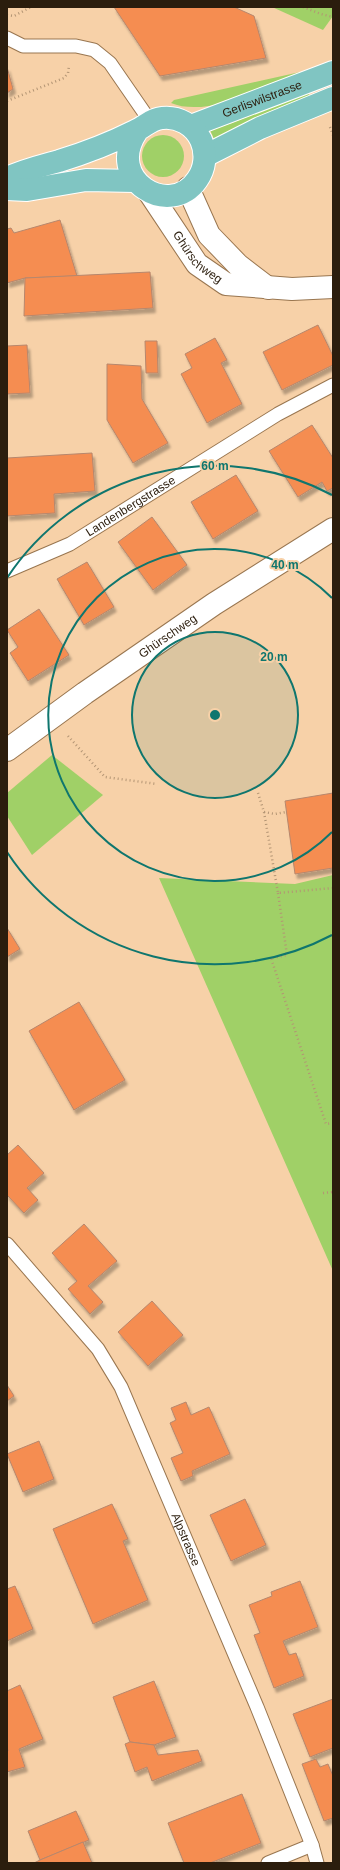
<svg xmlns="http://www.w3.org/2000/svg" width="340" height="1870" font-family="Helvetica,sans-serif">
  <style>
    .green { fill: #a0d067 }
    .building { fill: #f58d51; stroke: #b6876d; filter: url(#shadow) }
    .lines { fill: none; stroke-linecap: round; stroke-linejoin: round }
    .service-casing { stroke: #997650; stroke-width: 15 }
    .minor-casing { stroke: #997650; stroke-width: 24 }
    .primary-casing { stroke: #fff; stroke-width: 24 }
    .path { stroke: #b39574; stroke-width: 2.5; stroke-dasharray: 1 3; stroke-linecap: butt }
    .service { stroke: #fff; stroke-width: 13 }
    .minor { stroke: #fff; stroke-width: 22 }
    .primary { stroke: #80c5c2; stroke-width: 22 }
    .ring { fill: none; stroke: #0f766e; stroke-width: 2 }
    .labels { text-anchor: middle; stroke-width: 4; stroke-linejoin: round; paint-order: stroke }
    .street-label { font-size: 12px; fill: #2b1d0d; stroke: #f7d1a8 }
    .centre { fill: #0f766e; stroke: #f7d1a8; stroke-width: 2 }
    .ring-label { font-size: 12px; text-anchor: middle; font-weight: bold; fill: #0f766e; stroke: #f7d1a8; stroke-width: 4; stroke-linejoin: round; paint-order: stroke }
  </style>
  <defs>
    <filter id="shadow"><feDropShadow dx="2.5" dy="4.5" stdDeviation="1" flood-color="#0004"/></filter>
  </defs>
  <rect width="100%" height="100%" fill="#f7d1a8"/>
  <g class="green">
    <polygon points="272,7 333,7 333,16 323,30"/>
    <path d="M300,72L301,75C269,88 206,118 171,103L174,100Z"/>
    <polygon points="308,92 310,97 214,139 210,130 232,123"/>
    <circle cx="163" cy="156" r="21"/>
    <polygon points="52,755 103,795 32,855 7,816 7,793"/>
    <polygon points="333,875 333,1271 159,878 295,884"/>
  </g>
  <g class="building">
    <polygon points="114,7 234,7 254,16 266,58 160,76"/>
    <polygon points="7,67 13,89 7,93"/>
    <polygon points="60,220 77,276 25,278 7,283 7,229 11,228 14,233"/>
    <polygon points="150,272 153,308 24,316 25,278"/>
    <polygon points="318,325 333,356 333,365 282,390 263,352"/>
    <polygon points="215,338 227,360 221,363 242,404 207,423 181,374 192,368 185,354"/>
    <polygon points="145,341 157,341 158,373 146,373"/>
    <polygon points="27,345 30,393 7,394 7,346"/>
    <polygon points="107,364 141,366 142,399 168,443 133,463 107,420"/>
    <polygon points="312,425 333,458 333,488 327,491 322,482 298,497 269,451"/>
    <polygon points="92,453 95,491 54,494 55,513 7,516 7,458"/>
    <polygon points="236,475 258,511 213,539 191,502"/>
    <polygon points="152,517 187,565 153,590 118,542"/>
    <polygon points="87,562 114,607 84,625 57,579"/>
    <polygon points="39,609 69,655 28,681 10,653 18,647 7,630"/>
    <polygon points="333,793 333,868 295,874 285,801"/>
    <polygon points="7,928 20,949 7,957"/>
    <polygon points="79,1002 125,1080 74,1110 29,1031"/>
    <polygon points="18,1145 44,1173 27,1188 38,1200 24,1213 7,1195 7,1155"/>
    <polygon points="84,1224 117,1261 88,1286 103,1302 90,1314 68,1289 77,1281 52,1253"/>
    <polygon points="152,1301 183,1335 148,1366 118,1332"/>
    <polygon points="7,1385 14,1396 7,1401"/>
    <polygon points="186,1402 191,1415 209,1407 230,1454 192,1471 193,1476 181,1481 171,1458 183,1453 170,1423 176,1420 171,1408"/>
    <polygon points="39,1441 54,1479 23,1492 7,1454"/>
    <polygon points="245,1499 266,1545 231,1561 210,1515"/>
    <polygon points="112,1504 128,1539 123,1541 148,1600 93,1624 53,1529"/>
    <polygon points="300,1581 318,1627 283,1641 289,1655 296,1653 304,1676 274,1688 254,1635 260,1633 249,1605 272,1596 271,1592"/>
    <polygon points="15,1586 33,1629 7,1641 7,1589"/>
    <polygon points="154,1681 176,1737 154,1745 130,1742 113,1697"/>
    <polygon points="20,1685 43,1739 19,1749 25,1767 7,1772 7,1751 8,1751 7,1747 7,1691"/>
    <polygon points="333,1699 333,1748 310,1757 293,1714"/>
    <polygon points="130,1742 154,1745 158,1755 198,1750 202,1761 152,1781 147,1767 135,1772 125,1744"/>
    <polygon points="316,1759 320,1767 328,1764 333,1776 333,1818 324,1821 302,1764"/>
    <polygon points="242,1794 261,1843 210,1863 184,1863 168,1823"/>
    <polygon points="76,1811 89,1840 40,1860 28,1831"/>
    <polygon points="83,1842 92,1863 34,1863 40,1860"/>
  </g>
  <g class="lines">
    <defs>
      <g id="service">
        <polyline points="7,38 23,46 76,46 94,50 110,63 150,121"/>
        <path id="s1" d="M7,571L70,544L278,414L333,385"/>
        <path id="s2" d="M7,1244L98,1349L121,1387L257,1707L312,1845L317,1863"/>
        <polyline points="268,1863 312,1845"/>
      </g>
      <g id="minor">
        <polyline points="188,188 209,235 238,265 268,288"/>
        <path id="s3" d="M149,192L197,264L226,284L292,289L333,287"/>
        <path id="s4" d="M7,750L85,693L214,604L333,529"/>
      </g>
      <g id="primary">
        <path id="s5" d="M191,126L333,72"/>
        <polyline points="205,156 260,128 333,98"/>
        <path d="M7,178C24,170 41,166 59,161C82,154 113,142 135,131C145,127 150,119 162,118C178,116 194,125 201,140C207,154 205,169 197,180C170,219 104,180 137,131"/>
        <polyline points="7,189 27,190 86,180 135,181"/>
      </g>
    </defs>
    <use href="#service" class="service-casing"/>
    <use href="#minor" class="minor-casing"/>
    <use href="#primary" class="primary-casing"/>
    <g class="path">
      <polyline points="303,7 321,14 333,17"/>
      <polyline points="7,15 14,16 31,7"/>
      <polyline points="7,101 64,78 68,73 69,66"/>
      <polyline points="330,127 333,135"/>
      <polyline points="68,736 105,777 157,784"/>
      <polyline points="258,793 264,812 278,893 333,888"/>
      <polyline points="264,812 275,814 286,812"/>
      <polyline points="278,893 287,955 271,958 326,1124 333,1123"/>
      <polyline points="323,1193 333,1192"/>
    </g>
    <use href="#service" class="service"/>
    <use href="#minor" class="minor"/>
    <use href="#primary" class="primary"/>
  </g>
  <circle cx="215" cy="715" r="83" fill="#0f766e" fill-opacity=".12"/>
  <g class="ring">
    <circle cx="215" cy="715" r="83"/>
    <path d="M332 832A166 166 0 1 1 332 598"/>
    <path d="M332 935A249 249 0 0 1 7 852M7 578A249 249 0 0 1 332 495"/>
  </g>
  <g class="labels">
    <g class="street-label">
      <text dy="4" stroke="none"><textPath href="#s5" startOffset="76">Gerliswilstrasse</textPath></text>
      <text dy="4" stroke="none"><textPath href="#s3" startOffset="82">Ghürschweg</textPath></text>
      <text dy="4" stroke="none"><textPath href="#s1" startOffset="140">Landenbergstrasse</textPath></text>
      <text dy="4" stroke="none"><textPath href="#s4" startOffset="197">Ghürschweg</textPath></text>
      <text dy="4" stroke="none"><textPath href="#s2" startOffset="349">Alpstrasse</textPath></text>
    </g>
  </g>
  <circle cx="215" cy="715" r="6" class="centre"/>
  <g class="ring-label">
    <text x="215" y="470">60 m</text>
    <text x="285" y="569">40 m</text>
    <text x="274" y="661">20 m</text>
  </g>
  <rect width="340" height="1870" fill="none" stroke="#2b1d0d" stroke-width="16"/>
</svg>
